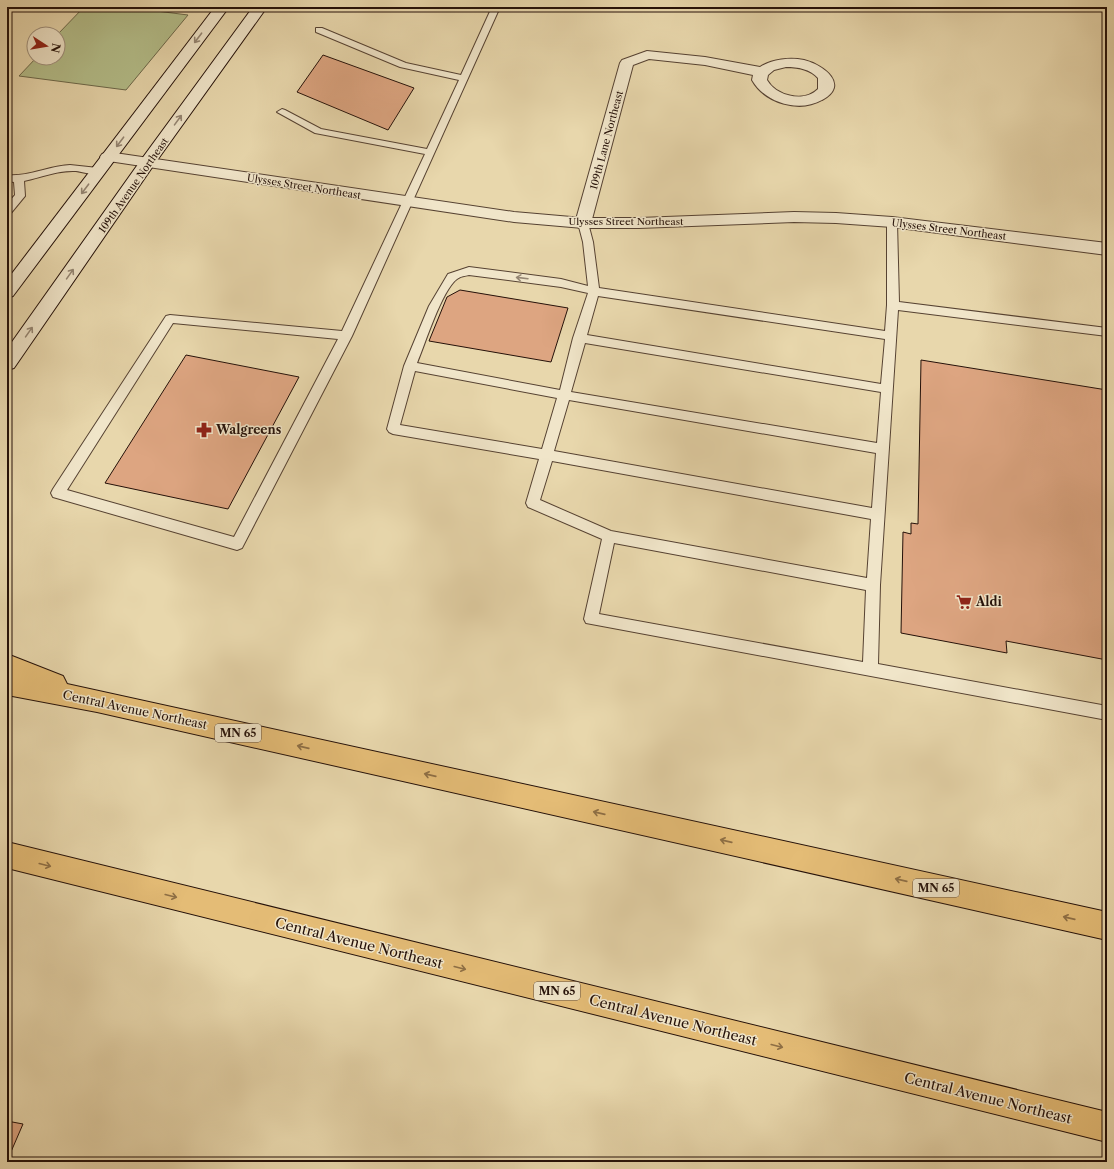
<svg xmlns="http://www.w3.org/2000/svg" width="1114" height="1169" font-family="'Libre Caslon Text',serif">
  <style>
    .green { fill: #b4be8a; stroke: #6c684a }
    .building { fill: #dda581; stroke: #251109 }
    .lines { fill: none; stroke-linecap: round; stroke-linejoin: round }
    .service-casing { stroke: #564232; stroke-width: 2 }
    .minor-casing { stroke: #564232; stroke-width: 2 }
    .tertiary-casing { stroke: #564232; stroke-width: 2 }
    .secondary-casing { stroke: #251109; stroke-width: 2 }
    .trunk-casing { stroke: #251109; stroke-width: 2 }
    .service { fill: #f0e5c9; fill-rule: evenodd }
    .minor { fill: #f0e5c9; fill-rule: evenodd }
    .tertiary { fill: #f0e5c9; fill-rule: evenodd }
    .secondary { fill: #f0e5c9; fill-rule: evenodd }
    .trunk { fill: #e4bc76; fill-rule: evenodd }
    .oneway { stroke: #958673 }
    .oneway2 { stroke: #8e6f45 }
    .labels { text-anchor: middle; stroke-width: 3; stroke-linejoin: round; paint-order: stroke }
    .far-street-label { font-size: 10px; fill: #251109; stroke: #f0e5c9 }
    .shield { fill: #f0e5c9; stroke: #625143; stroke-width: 1 }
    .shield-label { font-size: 11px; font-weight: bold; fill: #251109 }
    .poi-label { font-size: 12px; font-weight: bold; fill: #251109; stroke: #f0e5c9; text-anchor: start }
    .street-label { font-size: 12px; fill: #251109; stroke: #f0e5c9 }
    .near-street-label { font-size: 14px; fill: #251109; stroke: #f0e5c9 }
  </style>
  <rect width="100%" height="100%" fill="#e8d7ac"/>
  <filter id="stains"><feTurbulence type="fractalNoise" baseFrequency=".005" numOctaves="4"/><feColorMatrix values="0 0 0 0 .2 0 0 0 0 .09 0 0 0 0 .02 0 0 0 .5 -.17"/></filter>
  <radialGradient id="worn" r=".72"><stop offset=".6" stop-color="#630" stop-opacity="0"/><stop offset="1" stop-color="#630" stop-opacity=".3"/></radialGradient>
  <polygon class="green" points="84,7 125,7 188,15 126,90 19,76 36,58 58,58 58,34"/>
  <g class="building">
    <polygon points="323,55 414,88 388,130 297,92"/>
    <polygon points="460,290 568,308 551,362 429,341 447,297"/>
    <polygon points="186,355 299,377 228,509 105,483"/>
    <polygon points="921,360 1107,390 1107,660 1006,641 1007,653 901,633 903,532 911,534 911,523 918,524"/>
    <polygon points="7,1121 23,1124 7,1161"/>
  </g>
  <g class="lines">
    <defs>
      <g id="service">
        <path d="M492,7H500L352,336L242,548L237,550L53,497L51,493L53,489L166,316L170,315L342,331L425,154L315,133L277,112L282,109L285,110L321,129L427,149L459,80L400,67L316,32V28H322L406,63L461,75ZM173,323L338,339L234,537L67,490Z"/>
        <path d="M70,165L98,168L103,171C98,177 84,172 76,171C58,170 42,177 24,181L25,196L11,213L7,214V204L15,195L14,182L7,181V175C29,177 48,166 70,165Z"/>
        <path d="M892,219L897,222L899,302L1107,328V336L898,310L880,585L878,664L1107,706V720L586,623L584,619L602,539L528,507L526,503L539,459L393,434L389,432L387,429L404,366L429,306L448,274L469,267L561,279L588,286L583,242L578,223L583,220L588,223L593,242L599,288L885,331L887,305V222ZM469,275L561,287L588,293L573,338L560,390L417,363C425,344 442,290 457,279C461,276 465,276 469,275ZM598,296L885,339L881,384L587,335ZM585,343L881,392L877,443L571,392ZM415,371L557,398L542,449L400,425ZM569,400L876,453L872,508L554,451ZM552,461L871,519L867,578L611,531L540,500ZM614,543L866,590L863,662L599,614Z"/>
      </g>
      <path id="minor" d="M647,51L705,57L760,67C772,59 790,57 804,60C824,65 850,85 822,100C799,113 765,103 752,80L753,75L705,65L649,59L633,65L591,223L589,227L583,228L577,227L575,223L620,63L622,60ZM786,67C798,67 810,69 818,78V89C804,103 776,96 767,80L768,75L774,70Z"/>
      <polygon id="tertiary" points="108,152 514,212 583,218 639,218 794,212 836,213 892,217 1107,243 1107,255 892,227 836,223 794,222 639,228 583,228 514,222 102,160 100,157 102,154"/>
      <g id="secondary">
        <polygon points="215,7 229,7 13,296 7,298 7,280"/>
        <polygon points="253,7 267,7 153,166 14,368 7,370 7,349 141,160"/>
      </g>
      <g id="trunk">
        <polygon points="7,654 63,676 67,684 1107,912 1107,940 97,712 7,695"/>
        <polygon points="7,842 1107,1112 1107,1142 7,868"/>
      </g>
    </defs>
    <use href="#service" class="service-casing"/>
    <use href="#minor" class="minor-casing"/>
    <use href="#tertiary" class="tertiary-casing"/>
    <use href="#secondary" class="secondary-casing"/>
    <use href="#trunk" class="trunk-casing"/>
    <use href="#service" class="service"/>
    <use href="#minor" class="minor"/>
    <use href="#tertiary" class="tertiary"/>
    <use href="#secondary" class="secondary"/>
    <use href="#trunk" class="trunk"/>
  </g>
  <defs><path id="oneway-shaft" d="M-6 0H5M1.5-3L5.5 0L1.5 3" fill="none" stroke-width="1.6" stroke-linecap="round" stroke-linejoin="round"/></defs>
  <g class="oneway">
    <use href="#oneway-shaft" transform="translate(198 38) rotate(127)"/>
    <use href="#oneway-shaft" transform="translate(178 120) rotate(-54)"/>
    <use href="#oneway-shaft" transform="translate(120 142) rotate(127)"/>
    <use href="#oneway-shaft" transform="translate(85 189) rotate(127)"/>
    <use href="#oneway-shaft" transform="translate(70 274) rotate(-55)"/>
    <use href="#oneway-shaft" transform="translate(522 278) rotate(-173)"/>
    <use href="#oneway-shaft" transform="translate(29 332) rotate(-55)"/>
  </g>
  <g class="oneway2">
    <use href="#oneway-shaft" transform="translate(303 747) rotate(-167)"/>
    <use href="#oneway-shaft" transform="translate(430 775) rotate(-167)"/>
    <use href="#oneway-shaft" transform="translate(599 813) rotate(-167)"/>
    <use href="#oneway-shaft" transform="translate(726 841) rotate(-167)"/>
    <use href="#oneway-shaft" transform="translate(45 865) rotate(14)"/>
    <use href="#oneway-shaft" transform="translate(901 880) rotate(-167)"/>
    <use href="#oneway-shaft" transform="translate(171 896) rotate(14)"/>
    <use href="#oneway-shaft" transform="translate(1069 918) rotate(-167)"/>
    <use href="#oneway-shaft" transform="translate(460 968) rotate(14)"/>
    <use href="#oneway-shaft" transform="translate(777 1046) rotate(14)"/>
  </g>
  <defs>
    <symbol id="pharmacy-bare" viewBox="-9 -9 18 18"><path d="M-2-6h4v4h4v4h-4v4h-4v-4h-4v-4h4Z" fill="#8f2418" stroke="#f0e5c9" stroke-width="2.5" paint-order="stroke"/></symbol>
    <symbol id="supermarket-bare" viewBox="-9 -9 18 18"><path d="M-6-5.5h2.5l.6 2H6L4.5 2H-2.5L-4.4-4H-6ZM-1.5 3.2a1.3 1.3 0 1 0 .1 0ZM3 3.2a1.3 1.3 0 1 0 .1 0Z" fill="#8f2418" stroke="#f0e5c9" stroke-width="2.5" paint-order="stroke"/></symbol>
  </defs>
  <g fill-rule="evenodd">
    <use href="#pharmacy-bare" x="193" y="419" width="22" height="22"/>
    <use href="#supermarket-bare" x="953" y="591" width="22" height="22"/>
  </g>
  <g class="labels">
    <g class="far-street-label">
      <text transform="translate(606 140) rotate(-75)" y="4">109th Lane Northeast</text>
      <text transform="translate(133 185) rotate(-55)" y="4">109th Avenue Northeast</text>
      <text transform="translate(304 186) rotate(9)" y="4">Ulysses Street Northeast</text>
      <text x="626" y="225">Ulysses Street Northeast</text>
      <text transform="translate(949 229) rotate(7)" y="4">Ulysses Street Northeast</text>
    </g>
    <g class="shield">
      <rect x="215" y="724" width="46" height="18" rx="3"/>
      <rect x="913" y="879" width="46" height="18" rx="3"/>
      <rect x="534" y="982" width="46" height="18" rx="3"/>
    </g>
    <g class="shield-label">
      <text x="238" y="737">MN 65</text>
      <text x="936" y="892">MN 65</text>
      <text x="557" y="995">MN 65</text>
    </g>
    <g class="poi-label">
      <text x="216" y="434">Walgreens</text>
      <text x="976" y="606">Aldi</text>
    </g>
    <g class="street-label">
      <text transform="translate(135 710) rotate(12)" y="4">Central Avenue Northeast</text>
    </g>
    <g class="near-street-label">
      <text transform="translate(359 943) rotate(14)" y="5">Central Avenue Northeast</text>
      <text transform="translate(673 1020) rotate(14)" y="5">Central Avenue Northeast</text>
      <text transform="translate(988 1098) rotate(14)" y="5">Central Avenue Northeast</text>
    </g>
  </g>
  <rect width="1114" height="1169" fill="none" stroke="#e8d7ac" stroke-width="24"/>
  <rect x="8" y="8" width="1098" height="1153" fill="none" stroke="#251109" stroke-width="2"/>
  <rect x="12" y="12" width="1090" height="1145" fill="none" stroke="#251109"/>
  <g transform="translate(46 46) rotate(102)"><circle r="19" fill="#f0e5c9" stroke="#9f907c"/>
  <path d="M0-3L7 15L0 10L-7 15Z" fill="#8f2418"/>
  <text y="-6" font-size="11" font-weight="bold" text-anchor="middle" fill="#251109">N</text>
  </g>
  <rect width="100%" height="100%" filter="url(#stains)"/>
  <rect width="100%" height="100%" fill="url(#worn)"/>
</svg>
